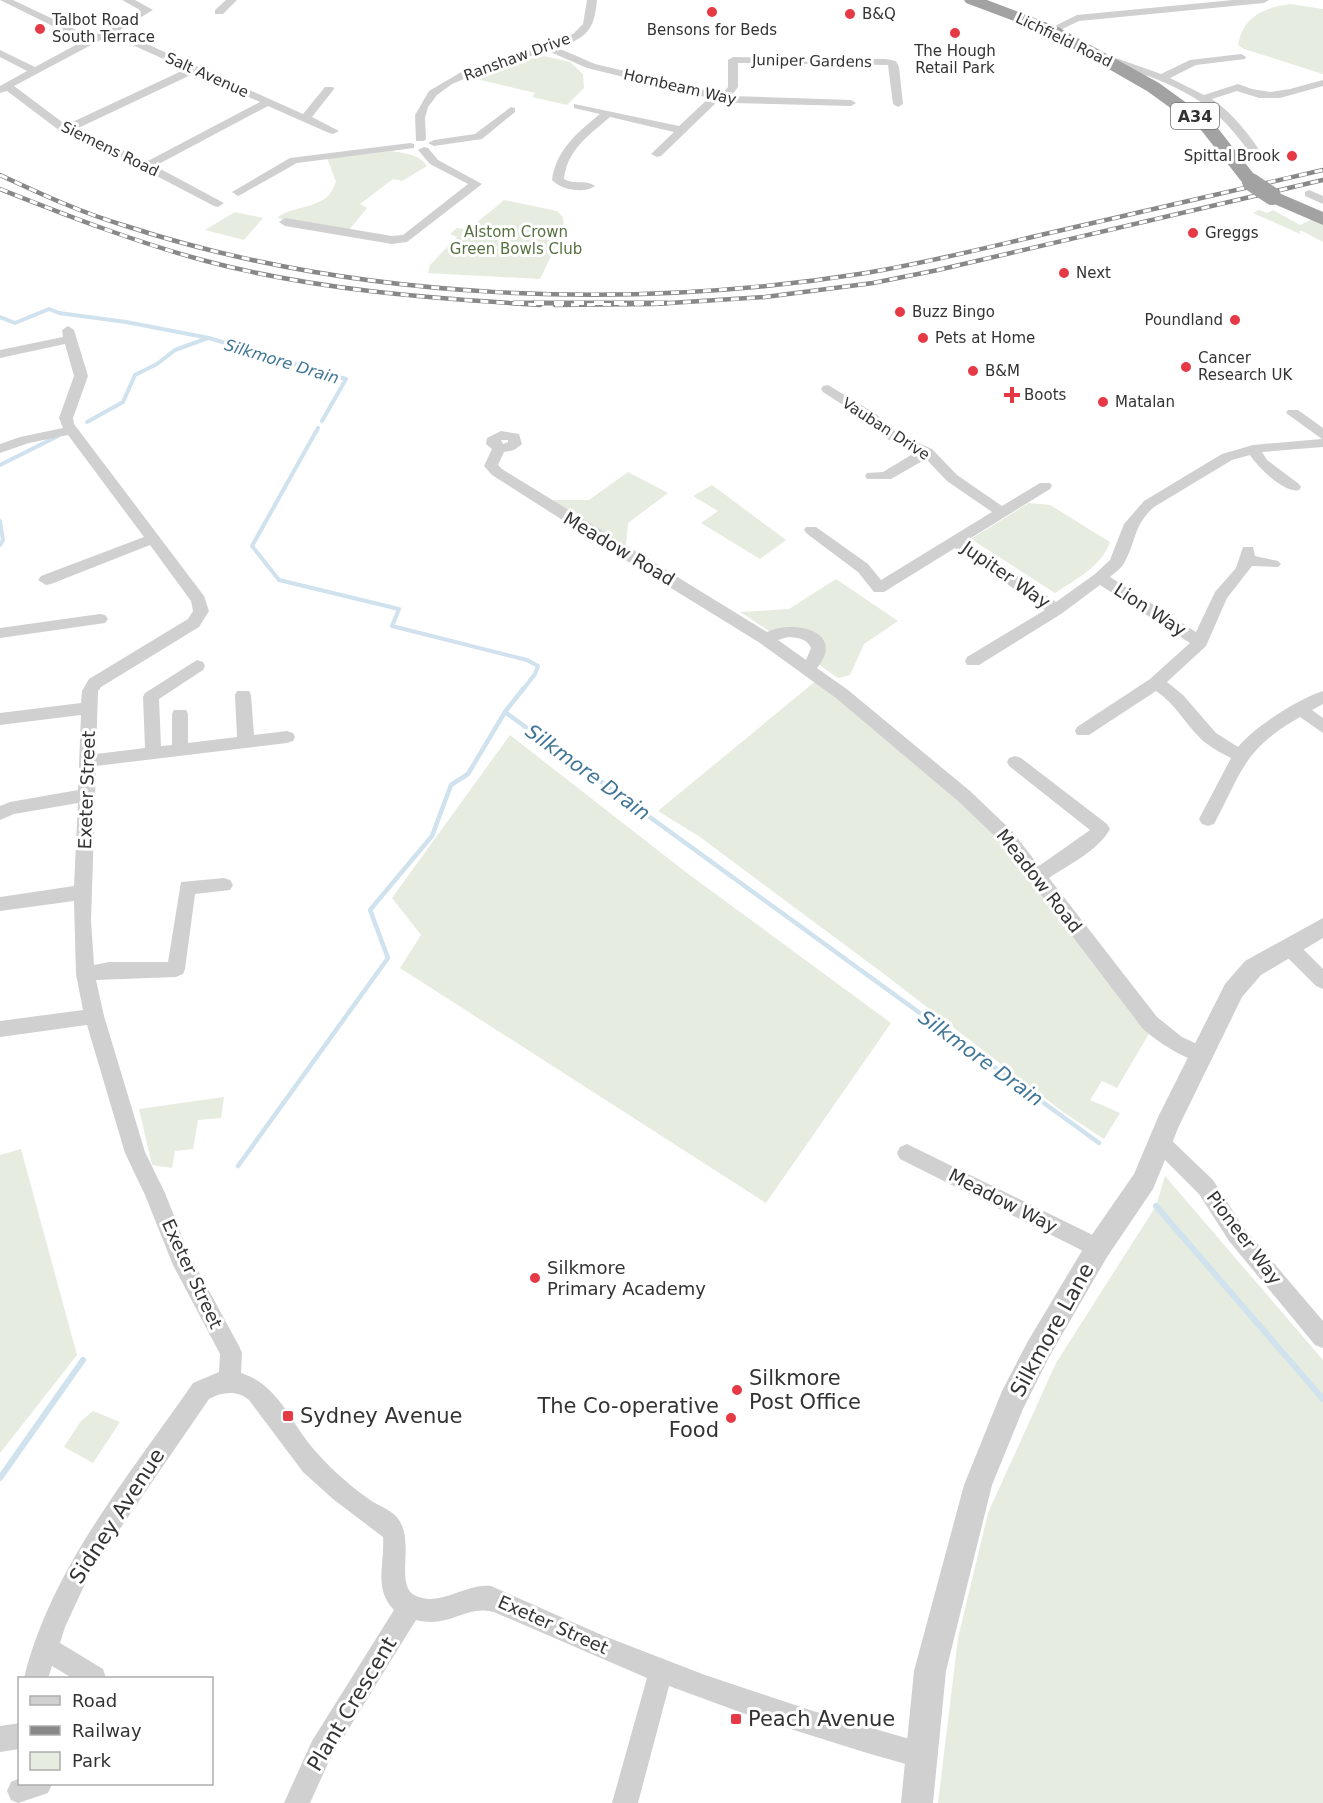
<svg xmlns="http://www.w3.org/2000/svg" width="1323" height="1803" font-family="'DejaVu Sans',sans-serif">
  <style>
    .green { fill: #e6ecdf }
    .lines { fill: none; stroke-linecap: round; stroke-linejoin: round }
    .stream-far2 { stroke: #cfe2ee; stroke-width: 4 }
    .stream-far1 { stroke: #cfe2ee; stroke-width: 4.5 }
    .stream { stroke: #cfe2ee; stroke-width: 6 }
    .minor { fill: #d0d0d0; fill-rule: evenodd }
    .tertiary { fill: #d0d0d0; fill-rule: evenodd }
    .trunk { fill: #a2a2a2; fill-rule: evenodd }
    .rail-far1-casing { stroke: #888; stroke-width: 4.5 }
    .rail-casing { stroke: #888; stroke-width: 5 }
    .rail-far1 { stroke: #fff; stroke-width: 3; stroke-dasharray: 8; stroke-linecap: butt }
    .rail { stroke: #fff; stroke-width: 4; stroke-dasharray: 10; stroke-linecap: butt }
    .trunk-bridge { stroke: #a2a2a2; stroke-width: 18 }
    .poi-dot { fill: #e63946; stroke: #fff; stroke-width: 2 }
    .labels { text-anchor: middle; stroke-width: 6; stroke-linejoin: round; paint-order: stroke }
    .far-poi-label { font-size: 15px; fill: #333; stroke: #fff; text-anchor: start }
    .far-street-label { font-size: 15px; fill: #333; stroke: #fff }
    .far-park-label { font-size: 15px; fill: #56703f; stroke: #fff }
    .shield { fill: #fff; stroke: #707070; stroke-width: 1.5 }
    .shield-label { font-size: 16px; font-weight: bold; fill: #333 }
    .far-water-label { font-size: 16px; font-style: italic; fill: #3f7597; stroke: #fff }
    .street-label { font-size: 18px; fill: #333; stroke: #fff }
    .poi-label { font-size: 18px; fill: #333; stroke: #fff; text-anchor: start }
    .water-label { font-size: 20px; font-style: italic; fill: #3f7597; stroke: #fff }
    .near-street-label { font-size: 21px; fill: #333; stroke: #fff }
    .near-poi-label { font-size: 21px; fill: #333; stroke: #fff; text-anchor: start }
  </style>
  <rect width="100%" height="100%" fill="#fff"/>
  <g class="green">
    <path d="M1290,4L1323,9V74L1244,49L1238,45C1243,16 1264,8 1290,4Z"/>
    <polygon points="544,56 570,62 583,74 584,88 567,105 532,97 535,93 468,77 496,66"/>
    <path d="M390,151C404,153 419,154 427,166L402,181L393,179L360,204L367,208L349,230L277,218C291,206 316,209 329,195C332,192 334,185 336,182L327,158Z"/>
    <path d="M504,200L557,211L563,217L564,229L540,279L428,273L430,265L457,237L450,234L457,228L469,230C480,218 492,211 504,200Z"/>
    <polygon points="1259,210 1267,213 1273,210 1300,225 1313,219 1323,223 1323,242 1302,231 1299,231 1301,234 1298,233 1253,213"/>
    <polygon points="235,212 263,218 244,240 205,230"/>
    <polygon points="628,472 668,493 628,523 626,546 548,500 589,500"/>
    <polygon points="712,485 786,540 760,559 701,523 718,511 693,496"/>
    <path d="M1029,503L1050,505L1110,542C1101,567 1076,579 1055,593L971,539Z"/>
    <polygon points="836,579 898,621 864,644 850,675 838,678 818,664 820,640 771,632 740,612 789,609"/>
    <polygon points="817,680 912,758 1000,839 1150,1032 1117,1088 1102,1081 1090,1100 1120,1113 1104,1139 1063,1112 884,974 700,837 658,811"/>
    <polygon points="510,735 687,873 891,1023 766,1203 400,968 421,935 392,898"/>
    <polygon points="224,1097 221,1118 198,1120 193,1149 175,1151 172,1168 152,1165 139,1109"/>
    <polygon points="21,1149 77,1355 0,1453 0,1155"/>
    <polygon points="1165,1176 1323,1360 1323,1803 938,1803 958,1638 988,1513 1056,1363 1156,1206"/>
    <polygon points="93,1411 120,1422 93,1463 64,1447 81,1421"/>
  </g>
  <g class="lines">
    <g class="stream-far2">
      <polyline points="0,317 15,323 49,309 59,313 126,322 209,338 346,379 322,421"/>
      <polyline points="87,422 123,402 135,375 157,364 175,350 208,338"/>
      <polyline points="318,428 252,546 279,580 399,609 392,626 527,660 538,666 535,674 522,691"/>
      <polyline points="0,465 58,436"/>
      <polyline points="0,521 3,540 0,545"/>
    </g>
    <g class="stream-far1">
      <polyline points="523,689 505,712 1099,1143"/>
      <polyline points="238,1166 388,958 370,910 432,836 451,785 468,774 505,712"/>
    </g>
    <g class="stream">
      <polyline points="1156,1206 1323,1399"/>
      <polyline points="0,1478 83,1360"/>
    </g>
    <g class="minor">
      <path d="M0,0H13L91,37L140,10L122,0H135L153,10L118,31L303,114L325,87H333L334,89L312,117L339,131L333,134L329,133L268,106L155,166L224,203L218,207L214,206L105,149L64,134L7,91L0,93V86L27,71L0,57V50L35,67L83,41ZM110,35L186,69L66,125L14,86ZM195,73L260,102L146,162L113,145L74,130Z"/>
      <polygon points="226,0 237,0 223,14 215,14 215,10"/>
      <path d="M587,0H597C594,31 587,37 558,48L595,64L722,94L728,87V60L733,57L886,59L896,61L899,67L903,104L898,107L893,104L888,65L738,63V87L731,96L851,100L856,103L851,106L733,103L719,100L661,156L657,157L651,154L674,132L610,117C589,135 567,150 564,179C573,185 586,179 595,186C584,194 561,190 552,180C556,150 577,133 600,114L574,108V104L679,126L709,98L587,68L548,51L490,68L452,84L437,95L428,107L425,118L426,139L424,141H416L415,115L429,91L463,71L544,46L573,34L583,24Z"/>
      <polygon points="1233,0 1269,0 1264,3 1079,21 1056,32 1047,30 1077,15"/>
      <path d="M1241,54L1246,57L1245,59L1196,65L1170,78L1204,95L1238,84L1252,89L1270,92L1290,89L1323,80V86L1280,98H1259L1237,91L1212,99C1235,115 1251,137 1266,160L1260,163L1256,162C1226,117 1202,97 1151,77C1137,72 1115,69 1104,59L1113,57L1161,74L1190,60Z"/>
      <polygon points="511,107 515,108 515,112 482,139 434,146 428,143 434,140 475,134"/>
      <polygon points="410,143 414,144 414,148 297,163 242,194 238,196 232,192 290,158"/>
      <polygon points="424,147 428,148 438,160 482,184 407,242 392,244 285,226 279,222 285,218 392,236 403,235 468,184 430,164 418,150"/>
      <polygon points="1309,190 1323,196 1323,204 1305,196 1305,192"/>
      <path d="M68,326L74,330L88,376L73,418L74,424L204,596L209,611L199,627L101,687L98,691L96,754L145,748L143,697L145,693L197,660L203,662L205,666L203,670L159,699L161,746L172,745V714L174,710H186L188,714V743L237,737L235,695L237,691H249L251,695L254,735L287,731L293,733L295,737L293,741L287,743L96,766L91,920L94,965L109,962H168L181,882L224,878L230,880L233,885L230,890L195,894L185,969L183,974L176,977L96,980L104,1016L145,1152L165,1193L189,1254L239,1346L242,1353L241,1373C280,1385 292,1427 318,1454C334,1472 353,1488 373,1502C382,1507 393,1511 399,1520C415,1544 394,1586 416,1596C442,1607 465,1583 491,1586L604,1636L705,1675L813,1711L920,1742L929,1746L933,1755L929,1764L920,1768L867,1753L759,1719L669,1686L638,1803H612L647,1678L494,1612C466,1604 449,1629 416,1620L330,1759L310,1803H284L312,1741L394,1610C373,1589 385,1563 383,1537L333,1499L303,1472L249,1400C237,1390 222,1392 209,1399L91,1571L65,1627L60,1643L103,1669L106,1678H72L52,1666L48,1678H24C51,1568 129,1476 193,1383L219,1372L220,1354L173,1265L145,1195L125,1153L87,1025L0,1037V1021L83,1010L76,974L74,901L0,911V897L74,886L78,803L14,814L0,820V806L10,802L78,790L81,715L0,725V713L81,703L82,691L89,679L188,619L193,611L191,601L150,545L51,584L46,585L38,580L41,576L144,537L68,435L29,443L0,453V444L20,437L63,428L59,418L74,376L65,344L0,358V350L63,337L62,330Z"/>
      <path d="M828,385L876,414L897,433L932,449L957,475L1002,506L1040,483H1050L1052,486L1050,489L966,541L1056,602L1095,574L1110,560L1124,524L1144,501L1222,454L1253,445L1322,439L1286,413L1288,410H1298L1323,428V447L1262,452L1267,460L1299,484L1301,487L1299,490C1284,494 1257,466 1250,455L1232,460L1154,507C1132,527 1137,541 1124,563C1121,569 1114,573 1110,577L1196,632L1215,592L1236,568L1243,547H1253L1255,556L1278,561L1281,564L1278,567L1252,566L1227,598L1206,646L1167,682L1183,695L1216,733L1238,747C1254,727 1298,699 1323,691V704L1312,710L1323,718V733L1300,717C1243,750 1243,770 1214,824L1208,826L1202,824L1199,819L1231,758C1221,753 1210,747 1202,740C1185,724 1176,704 1156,691L1089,735H1077L1075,731L1077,727L1150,679L1190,643L1100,585L1061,614L979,665H967L965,661L967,657L1045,610L955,548L884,592H874L858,572L806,533L804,530L806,527H816L868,564L881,580L992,512L947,481L926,459L891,479H867L865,476L867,473L883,472L916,452L887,439L866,420L823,392L821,389L823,386Z"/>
      <path d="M501,431L519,434L522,444L514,450L504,452L498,465L502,469L767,632C793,619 847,631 817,668L848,690L970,791L1012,831L1039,866L1090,830L1009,766L1007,762L1009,758L1015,756L1021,758L1107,824L1110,829C1098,851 1068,865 1049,878L1157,1017L1182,1037L1210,1050L1213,1056L1210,1062L1203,1064C1181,1056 1161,1045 1143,1029L1000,841L958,801L836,698L760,643L611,551L492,475L484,466L492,449L486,444L487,438ZM501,440H508V442L503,444ZM788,637C798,638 807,638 811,648L806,660L778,640Z"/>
      <polygon points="100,614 105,615 108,619 105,623 0,638 0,628"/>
      <polygon points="1289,940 1296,942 1323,969 1323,989 1316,986 1282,952 1280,947 1282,942"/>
      <polygon points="1160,1133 1167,1136 1213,1180 1243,1227 1323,1321 1323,1348 1315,1345 1229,1241 1199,1194 1153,1148 1150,1142 1153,1136"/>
      <polygon points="907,1144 1105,1241 1109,1248 1105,1255 1098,1258 1091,1255 900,1159 897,1153 900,1147"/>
      <polygon points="20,1723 20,1749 0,1752 0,1726"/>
      <polygon points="20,1778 20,1784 52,1784 48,1793 18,1803 11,1800 7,1791 11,1782"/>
    </g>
    <polygon class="tertiary" points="1323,918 1323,938 1261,975 1242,997 1179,1126 1153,1189 1107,1257 1048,1359 1023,1409 992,1485 946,1671 933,1803 901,1803 914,1671 964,1485 1002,1391 1028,1341 1089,1239 1134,1174 1159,1115 1225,984 1245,961"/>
    <g class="trunk">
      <polygon points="964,0 987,0 1058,27 1159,83 1213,122 1260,182 1257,186 1245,186 1201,130 1147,91 1046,33 966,3"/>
      <polygon points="1272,190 1323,212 1323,225 1265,200 1263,196 1265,192"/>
    </g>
    <defs>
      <g id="rail-far1">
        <path d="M0,175C41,194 82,213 126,226C356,301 628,311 866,273C926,263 985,248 1045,234C1138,213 1230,191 1323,170"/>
        <path d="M0,189C68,216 135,242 206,261C315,290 428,298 540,305"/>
        <polyline points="555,305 654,304 765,297 873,283 938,270 1323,180"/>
      </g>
      <polyline id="rail" points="514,303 667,303"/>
    </defs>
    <use href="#rail-far1" class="rail-far1-casing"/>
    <use href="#rail" class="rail-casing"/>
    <use href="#rail-far1" class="rail-far1"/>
    <use href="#rail" class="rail"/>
    <polyline class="trunk-bridge" points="1251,182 1272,196"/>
  </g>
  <g class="poi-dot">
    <circle cx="712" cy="12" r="6"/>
    <circle cx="850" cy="14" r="6"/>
    <circle cx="40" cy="29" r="6"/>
    <circle cx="955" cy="33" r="6"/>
    <circle cx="1292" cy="156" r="6"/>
    <circle cx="1193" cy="233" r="6"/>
    <circle cx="1064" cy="273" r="6"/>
    <circle cx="900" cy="312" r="6"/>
    <circle cx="1235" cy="320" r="6"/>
    <circle cx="923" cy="338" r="6"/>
    <circle cx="1186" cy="367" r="6"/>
    <circle cx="973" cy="371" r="6"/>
    <path d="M1009 386h6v6h6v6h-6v6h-6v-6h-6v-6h6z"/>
    <circle cx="1103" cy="402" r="6"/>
    <circle cx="535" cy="1278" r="6"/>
    <circle cx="737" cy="1390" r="6"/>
    <rect x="282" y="1410" width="12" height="12" rx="3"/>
    <circle cx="731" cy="1418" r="6"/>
    <rect x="730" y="1713" width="12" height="12" rx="3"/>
  </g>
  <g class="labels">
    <g class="far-poi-label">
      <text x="862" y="19">B&amp;Q</text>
      <text x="52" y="25">Talbot Road<tspan x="52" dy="17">South Terrace</tspan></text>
      <text x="712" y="35" text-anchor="middle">Bensons for Beds</text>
      <text x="955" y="56" text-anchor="middle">The Hough<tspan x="955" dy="17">Retail Park</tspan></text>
      <text x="1280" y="161" text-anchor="end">Spittal Brook</text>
      <text x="1205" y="238">Greggs</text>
      <text x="1076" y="278">Next</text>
      <text x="912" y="317">Buzz Bingo</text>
      <text x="1223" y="325" text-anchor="end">Poundland</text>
      <text x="935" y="343">Pets at Home</text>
      <text x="1198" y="363">Cancer<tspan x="1198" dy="17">Research UK</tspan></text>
      <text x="985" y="376">B&amp;M</text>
      <text x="1024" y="400">Boots</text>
      <text x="1115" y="407">Matalan</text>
    </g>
    <g class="far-street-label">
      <text transform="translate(1064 40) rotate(26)" y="5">Lichfield Road</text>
      <text transform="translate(517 57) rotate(-20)" y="5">Ranshaw Drive</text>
      <text transform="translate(812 61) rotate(1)" y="5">Juniper Gardens</text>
      <text transform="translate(207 75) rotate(24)" y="5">Salt Avenue</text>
      <text transform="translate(680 87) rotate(13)" y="5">Hornbeam Way</text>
      <text transform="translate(110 149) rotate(26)" y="5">Siemens Road</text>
      <text transform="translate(886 429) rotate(33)" y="5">Vauban Drive</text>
    </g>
    <g class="far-park-label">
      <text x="516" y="237">Alstom Crown<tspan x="516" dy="17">Green Bowls Club</tspan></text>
    </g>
    <rect class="shield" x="1171" y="103" width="48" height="26" rx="4.5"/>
    <g class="shield-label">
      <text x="1195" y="122">A34</text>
    </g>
    <g class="far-water-label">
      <text transform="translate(282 361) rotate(17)" y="6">Silkmore Drain</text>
    </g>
    <g class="street-label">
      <text transform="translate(619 549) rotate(31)" y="6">Meadow Road</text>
      <text transform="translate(1006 575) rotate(35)" y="6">Jupiter Way</text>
      <text transform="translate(1150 610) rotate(33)" y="6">Lion Way</text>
      <text transform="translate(87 790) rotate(-88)" y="6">Exeter Street</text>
      <text transform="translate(1039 881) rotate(52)" y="6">Meadow Road</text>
      <text transform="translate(1003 1201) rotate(27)" y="6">Meadow Way</text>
      <text transform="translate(1244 1238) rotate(53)" y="6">Pioneer Way</text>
      <text transform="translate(192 1274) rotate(65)" y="6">Exeter Street</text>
      <text transform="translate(553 1625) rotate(24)" y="6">Exeter Street</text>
    </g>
    <g class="poi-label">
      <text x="547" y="1274">Silkmore<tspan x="547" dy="21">Primary Academy</tspan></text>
    </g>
    <g class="water-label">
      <text transform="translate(588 772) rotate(36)" y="7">Silkmore Drain</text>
      <text transform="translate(981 1058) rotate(36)" y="7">Silkmore Drain</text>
    </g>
    <g class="near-street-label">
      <text transform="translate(1052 1330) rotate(-61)" y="7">Silkmore Lane</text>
      <text transform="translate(117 1516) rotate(-57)" y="7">Sidney Avenue</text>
      <text transform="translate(352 1704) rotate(-59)" y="7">Plant Crescent</text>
    </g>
    <g class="near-poi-label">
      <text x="749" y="1385">Silkmore<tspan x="749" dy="24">Post Office</tspan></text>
      <text x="719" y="1413" text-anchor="end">The Co-operative<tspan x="719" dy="24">Food</tspan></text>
      <text x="300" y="1423">Sydney Avenue</text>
      <text x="748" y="1726">Peach Avenue</text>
    </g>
  </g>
  <rect x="18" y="1677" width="195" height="108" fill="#ffffff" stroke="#adadad" stroke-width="1.5"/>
  <rect x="30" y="1696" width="30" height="9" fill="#d0d0d0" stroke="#adadad" stroke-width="1.5"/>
  <text x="72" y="1707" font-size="18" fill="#333333">Road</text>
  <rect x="30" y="1726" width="30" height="9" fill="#888888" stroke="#adadad" stroke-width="1.5"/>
  <text x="72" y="1737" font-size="18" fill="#333333">Railway</text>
  <rect x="30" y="1752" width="30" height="18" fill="#e6ecdf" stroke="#adadad" stroke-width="1.5"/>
  <text x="72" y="1767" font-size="18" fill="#333333">Park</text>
</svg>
